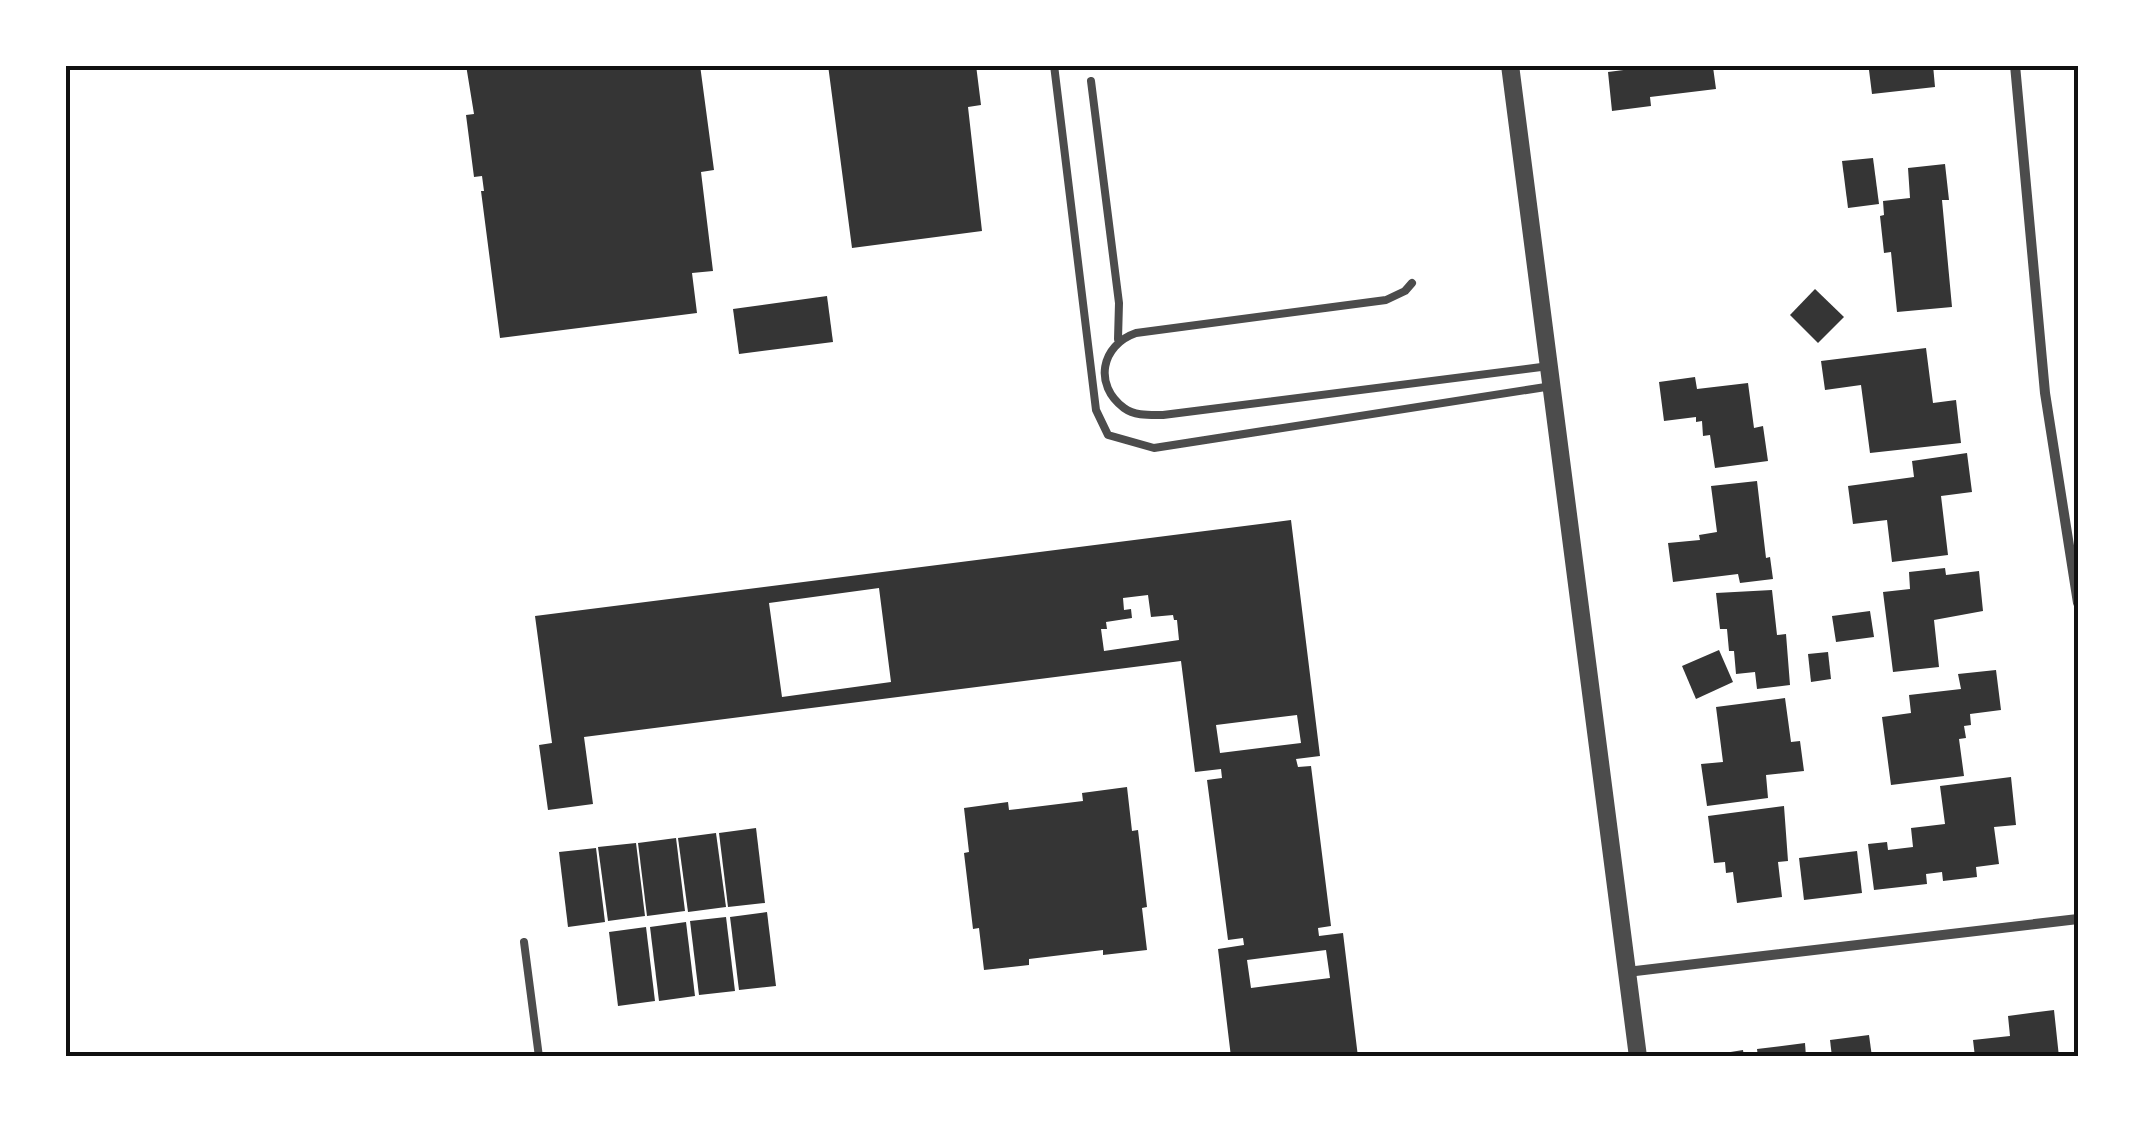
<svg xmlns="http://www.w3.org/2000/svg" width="2143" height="1122" font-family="'Noto Sans',sans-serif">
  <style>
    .building { fill: #353535; fill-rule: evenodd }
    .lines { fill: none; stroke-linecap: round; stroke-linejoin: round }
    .service { stroke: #4c4c4c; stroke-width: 8 }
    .minor { stroke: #4c4c4c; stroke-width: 10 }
    .tertiary { stroke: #4c4c4c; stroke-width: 18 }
    .neatline { fill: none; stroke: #111; stroke-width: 4 }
  </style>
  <rect width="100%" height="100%" fill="#fff"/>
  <g class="building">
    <polygon points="466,65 700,65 714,170 701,172 713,271 692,273 697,313 500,338 481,191 484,191 482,176 474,177 466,115 474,114"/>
    <polygon points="828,65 976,65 981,105 968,107 982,231 852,248"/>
    <polygon points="1639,65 1713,67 1716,89 1650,97 1651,106 1612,111 1608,72 1639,68"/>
    <polygon points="1851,65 1933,65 1935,87 1872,94 1869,70"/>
    <polygon points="1873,158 1879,204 1848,208 1842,161"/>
    <polygon points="1945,164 1949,200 1942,200 1952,307 1897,312 1891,252 1884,253 1880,216 1884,215 1883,201 1910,198 1908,168"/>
    <polygon points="1815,289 1844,317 1818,343 1790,315"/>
    <polygon points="827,296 833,342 739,354 733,309"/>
    <polygon points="1926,348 1933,403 1956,400 1961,443 1870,453 1861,385 1825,390 1821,361"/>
    <polygon points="1695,377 1697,389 1748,383 1754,428 1763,426 1768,461 1715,468 1710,435 1703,436 1702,421 1696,422 1696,417 1664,421 1659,382"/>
    <polygon points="1967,453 1972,492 1941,496 1948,555 1892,562 1887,520 1853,524 1848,486 1914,477 1912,461"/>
    <polygon points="1757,481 1766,558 1770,557 1773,579 1740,583 1738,574 1673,582 1668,543 1700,540 1699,535 1717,532 1711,486"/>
    <path d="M1291,520L1320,756L1296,759L1298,767L1311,766L1331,926L1318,928L1319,936L1343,933L1358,1057H1231L1218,949L1244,945L1243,938L1228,940L1207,780L1222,778L1221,769L1195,772L1181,661L584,737L593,804L548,810L539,745L552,743L535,616ZM879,588L891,682L782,697L769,603ZM1148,595L1151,617L1173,615L1174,620H1177L1179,640L1104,651L1101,629H1107L1106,622L1132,618L1131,609L1124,610L1123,598ZM1297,715L1301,743L1220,753L1216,725ZM1326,950L1330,978L1251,988L1247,960Z"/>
    <polygon points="1945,568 1946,575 1979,571 1983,611 1934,620 1939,667 1893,672 1883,592 1910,589 1909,572"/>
    <polygon points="1772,590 1777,635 1786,634 1790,685 1757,689 1755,672 1736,674 1734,651 1729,651 1727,629 1720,629 1716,593"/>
    <polygon points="1870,611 1874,637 1836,642 1832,616"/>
    <polygon points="1719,650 1733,682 1696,699 1682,666"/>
    <polygon points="1828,652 1831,679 1811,682 1808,654"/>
    <polygon points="1996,670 2001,710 1970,714 1971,725 1964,726 1966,738 1959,739 1964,776 1891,785 1882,717 1911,713 1909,695 1961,689 1958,674"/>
    <polygon points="1785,698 1791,742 1800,741 1804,771 1766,775 1768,798 1707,806 1701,764 1723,762 1716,707"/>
    <polygon points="2011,777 2016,825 1994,827 1999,864 1976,867 1977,877 1943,881 1942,872 1926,874 1927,884 1874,890 1868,844 1887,842 1888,850 1913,847 1911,828 1945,824 1940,786"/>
    <polygon points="1127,787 1132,831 1138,830 1147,907 1142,908 1147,950 1103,955 1103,950 1029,959 1029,965 984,970 979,928 973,929 964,853 969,852 964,808 1008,802 1009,810 1083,801 1082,793"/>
    <polygon points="1784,806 1788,861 1778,862 1782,897 1737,903 1733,872 1726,873 1725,862 1714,863 1708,816"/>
    <polygon points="756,828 765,903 728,907 719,833"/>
    <polygon points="716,833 726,907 688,912 678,838"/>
    <polygon points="676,838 685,911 647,916 638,843"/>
    <polygon points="636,843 645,916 608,921 598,847"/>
    <polygon points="596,848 605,922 568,927 559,852"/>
    <polygon points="1857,851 1862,893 1804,900 1799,858"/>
    <polygon points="767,912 776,986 739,990 730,917"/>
    <polygon points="726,917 735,991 699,995 690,921"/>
    <polygon points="686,922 695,996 659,1001 650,927"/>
    <polygon points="646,927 655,1001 618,1006 609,932"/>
    <polygon points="2054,1010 2059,1057 1975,1057 1973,1040 2010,1036 2008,1016"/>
    <polygon points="1869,1035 1872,1057 1832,1057 1830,1040"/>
    <polygon points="1805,1043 1806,1057 1758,1057 1757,1049"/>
    <polygon points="1743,1050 1744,1057 1712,1057 1712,1055"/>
  </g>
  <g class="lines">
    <g class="service">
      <polyline points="1054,65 1096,410 1108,435 1154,448 1552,386"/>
      <polyline points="1091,81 1119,303 1118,339"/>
      <path d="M1412,283L1405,291L1386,300L1136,333C1101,345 1093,385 1124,408C1135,416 1149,415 1163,415L1549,366"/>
      <polyline points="524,942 539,1057"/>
    </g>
    <g class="minor">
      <polyline points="2015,65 2045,393 2078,603"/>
      <polyline points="1627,972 2078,919"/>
    </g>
    <polyline class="tertiary" points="1510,65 1638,1057"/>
  </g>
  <rect width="2143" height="1122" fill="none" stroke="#ffffff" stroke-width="135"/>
  <rect x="68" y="68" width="2008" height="986" class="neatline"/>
</svg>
